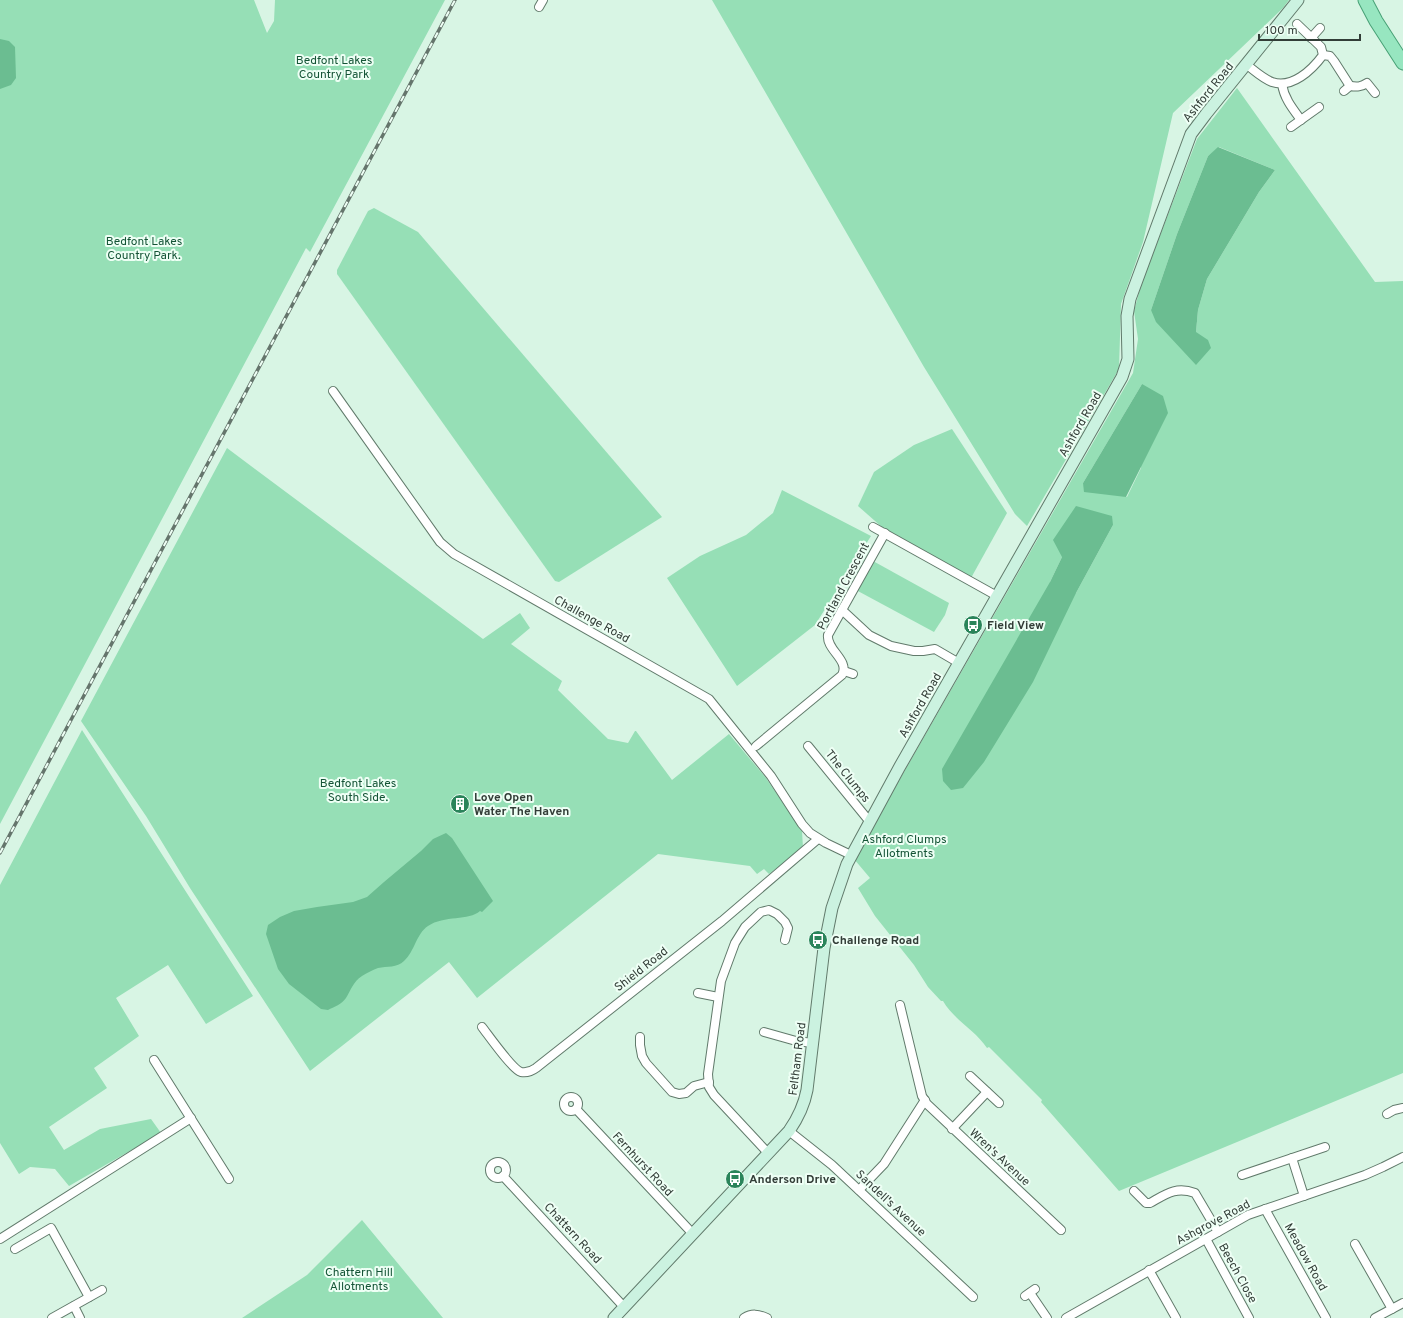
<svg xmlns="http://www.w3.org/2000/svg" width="1403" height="1318" font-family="Overpass,sans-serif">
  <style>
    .green { fill: #96dfb6; fill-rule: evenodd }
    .water { fill: #6bbd91 }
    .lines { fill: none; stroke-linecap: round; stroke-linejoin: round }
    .street-casing { stroke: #617a6b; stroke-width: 10 }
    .secondary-casing { stroke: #617a6b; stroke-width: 13 }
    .primary-casing { stroke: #47a075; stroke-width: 15 }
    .street { stroke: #fff; stroke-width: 8 }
    .secondary { stroke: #cbf2e0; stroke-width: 11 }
    .primary { stroke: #97e6c0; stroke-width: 13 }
    .rail-casing { stroke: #65756c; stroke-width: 3.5 }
    .rail { stroke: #eefff5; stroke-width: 2; stroke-dasharray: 6; stroke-linecap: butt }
    .labels { text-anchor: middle; stroke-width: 4; stroke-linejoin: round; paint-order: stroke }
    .park-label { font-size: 12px; fill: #145436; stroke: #eefff5 }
    .street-label { font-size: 12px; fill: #323d37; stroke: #eefff5 }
    .poi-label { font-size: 12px; font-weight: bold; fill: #323d37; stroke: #eefff5; text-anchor: start }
  </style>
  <rect width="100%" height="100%" fill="#d8f5e4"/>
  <g class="green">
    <polygon points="0,0 254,0 267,33 274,21 275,0 445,0 310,252 306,248 0,824"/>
    <polygon points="712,0 1289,0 1283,8 1173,113 1143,242 1121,304 1119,369 1027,526 1015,514 924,367"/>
    <path d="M1237,88L1375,282L1403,281V1073L1119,1191L1041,1102L1042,1100L989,1047L987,1048C975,1030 954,1020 943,1001H941L928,987L914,965L875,916L858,888L870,878L854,859L1133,373L1138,339L1134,311L1141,285L1197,139ZM1219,147L1275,170L1259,192L1207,279L1198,310L1196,332L1151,310L1177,234L1208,156ZM1142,384L1141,468L1127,497L1083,483ZM1113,525L1076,593L1050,582L1062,557Z"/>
    <polygon points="374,208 418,232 662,517 559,582 555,581 337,274 337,270 368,211"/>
    <polygon points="952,429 1007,513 971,578 883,528 858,506 874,472 914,445"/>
    <polygon points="227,448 483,639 520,613 530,628 511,644 562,681 558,690 608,739 628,743 635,731 636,731 672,780 729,734 766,778 802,831 803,848 769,874 764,869 757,874 750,866 658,854 477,998 449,962 310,1071 190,888 146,816 81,721"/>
    <polygon points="782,490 871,536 815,625 737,686 667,578 700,556 746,535 773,513"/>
    <polygon points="873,561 949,603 945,615 934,632 856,590"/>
    <polygon points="82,730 253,996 206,1024 168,965 116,998 139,1036 94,1068 107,1088 49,1127 64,1150 100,1129 151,1119 161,1133 69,1186 55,1169 30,1167 19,1174 0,1143 0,885"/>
    <polygon points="362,1220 443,1318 242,1318 307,1275"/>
  </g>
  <g class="water">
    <polygon points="0,39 9,41 15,47 16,78 11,85 0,89"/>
    <polygon points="1218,147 1275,170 1259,192 1207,279 1198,310 1196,332 1208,340 1211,348 1196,365 1156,322 1151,310 1177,234 1208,156"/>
    <polygon points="1142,384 1163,396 1168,413 1126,497 1084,492 1083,483"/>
    <polygon points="1076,506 1112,516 1113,525 1076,593 1033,682 984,762 963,788 951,790 943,781 942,769 1050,582 1062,557 1053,540"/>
    <path d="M446,833L452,838L493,901L482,912L480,911C469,921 444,915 428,926C416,934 415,951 404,961C397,968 387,966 378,968C372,970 367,973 362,976C353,982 351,990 346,998C342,1004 334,1007 328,1010L321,1009L289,984L278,969L266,934L268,925L280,917L294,911L317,907L353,902L367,897L384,882L421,851L433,839Z"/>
  </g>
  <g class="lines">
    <defs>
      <g id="street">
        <polyline points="539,7 543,0"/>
        <polyline points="1311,38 1320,28"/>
        <polyline points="1323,55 1330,56 1334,61 1350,86"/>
        <path d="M1247,65C1255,71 1262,78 1272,82C1292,89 1312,70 1323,55L1321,47L1297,24"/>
        <path d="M1282,84C1284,98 1292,108 1301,120"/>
        <path d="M1344,91L1350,86C1357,87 1361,87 1367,83L1375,93"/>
        <polyline points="1291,127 1319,107"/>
        <polyline points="333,391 440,542 454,554 709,699 771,776 802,824 810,833 826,843 851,855"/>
        <polyline points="873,527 997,596"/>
        <polyline points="842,610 869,635 891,646 914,651 923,651 935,649 959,663"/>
        <polyline points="844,671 853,674"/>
        <path d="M756,746L842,675C850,660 826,650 828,635L885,533"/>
        <polyline points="808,746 870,822"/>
        <polyline points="698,993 718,997"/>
        <polyline points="900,1005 922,1096 927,1104 1061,1230"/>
        <path d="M482,1027C489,1036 512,1069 521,1072C527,1073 532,1071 536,1068L722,921L818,839"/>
        <polyline points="764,1032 796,1041 813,1043"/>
        <polyline points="640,1037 640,1045 642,1056 646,1063 672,1092 679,1094 686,1093 694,1086 709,1082"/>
        <polyline points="154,1060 229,1179"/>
        <polyline points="970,1076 999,1103"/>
        <circle cx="571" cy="1104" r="7"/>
        <polyline points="576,1109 693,1234"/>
        <polyline points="1387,1114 1394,1110 1403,1108"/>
        <polyline points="952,1129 987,1092"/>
        <polyline points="789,1131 832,1165 973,1297"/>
        <polyline points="768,1153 714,1095 709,1087 708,1074 721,981 735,943 745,927 761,912 769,910 777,914 785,922 788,928 785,940"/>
        <polyline points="1292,1158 1304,1196"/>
        <circle cx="498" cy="1170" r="8"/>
        <polyline points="1242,1175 1325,1147"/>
        <polyline points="503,1176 624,1307"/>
        <polyline points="859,1190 884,1164 925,1100"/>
        <path d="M1134,1191L1146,1203H1150C1166,1194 1176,1186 1195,1193L1218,1232"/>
        <polyline points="1265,1209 1326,1318"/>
        <polyline points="0,1239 191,1118"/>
        <polyline points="1206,1239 1249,1318"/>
        <polyline points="1355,1244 1392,1309"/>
        <polyline points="15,1249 51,1228 89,1297"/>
        <polyline points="1149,1270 1176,1318"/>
        <polyline points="1030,1293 1047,1318"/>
        <polyline points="1025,1296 1035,1289"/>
        <polyline points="74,1306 80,1318"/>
        <polyline points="52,1318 102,1290"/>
        <path d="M744,1318C752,1313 758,1314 767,1318"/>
        <polyline points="1066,1318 1248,1215 1365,1175 1383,1167 1403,1157"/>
        <polyline points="1375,1318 1403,1303"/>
      </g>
      <path id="secondary" d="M614,1318L789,1131C798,1118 804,1106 807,1090L824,948L832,908L847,864L899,768L1122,377L1128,359L1127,316L1130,299L1191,134L1206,114L1298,0"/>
      <polyline id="primary" points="1365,0 1376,21 1403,63"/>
    </defs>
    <use href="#street" class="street-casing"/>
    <use href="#secondary" class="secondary-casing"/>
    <use href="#primary" class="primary-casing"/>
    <use href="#street" class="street"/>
    <use href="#secondary" class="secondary"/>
    <use href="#primary" class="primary"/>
    <defs>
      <polyline id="rail" points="0,853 455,0"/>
    </defs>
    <use href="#rail" class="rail-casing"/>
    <use href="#rail" class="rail"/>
  </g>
  <defs>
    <symbol id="bus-disc" viewBox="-11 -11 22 22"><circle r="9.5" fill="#2a845a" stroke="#eefff5"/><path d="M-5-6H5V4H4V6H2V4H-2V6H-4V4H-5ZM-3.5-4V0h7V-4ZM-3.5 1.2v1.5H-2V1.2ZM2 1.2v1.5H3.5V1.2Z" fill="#fff"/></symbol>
    <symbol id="building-disc" viewBox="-11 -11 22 22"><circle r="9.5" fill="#2a845a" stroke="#eefff5"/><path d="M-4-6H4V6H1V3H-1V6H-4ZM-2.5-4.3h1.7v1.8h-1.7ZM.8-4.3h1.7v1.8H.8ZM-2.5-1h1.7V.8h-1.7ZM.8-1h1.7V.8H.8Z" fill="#fff"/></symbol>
  </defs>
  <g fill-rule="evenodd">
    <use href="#bus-disc" x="962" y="614" width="22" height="22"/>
    <use href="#building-disc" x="449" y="793" width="22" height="22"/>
    <use href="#bus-disc" x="807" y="929" width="22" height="22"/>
    <use href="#bus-disc" x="724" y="1168" width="22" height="22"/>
  </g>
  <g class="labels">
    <g class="park-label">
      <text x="334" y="64">Bedfont Lakes<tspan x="334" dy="14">Country Park</tspan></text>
      <text x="144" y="245">Bedfont Lakes<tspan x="144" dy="14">Country Park.</tspan></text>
      <text x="358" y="787">Bedfont Lakes<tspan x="358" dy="14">South Side.</tspan></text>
      <text x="904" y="843">Ashford Clumps<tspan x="904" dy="14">Allotments</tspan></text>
      <text x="359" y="1276">Chattern Hill<tspan x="359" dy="14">Allotments</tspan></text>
    </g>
    <g class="street-label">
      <text transform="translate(1208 92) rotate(-51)" y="4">Ashford Road</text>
      <text transform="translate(1080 424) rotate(-60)" y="4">Ashford Road</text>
      <text transform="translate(843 586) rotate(-62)" y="4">Portland Crescent</text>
      <text transform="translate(592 619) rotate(29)" y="4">Challenge Road</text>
      <text transform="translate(920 705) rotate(-60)" y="4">Ashford Road</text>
      <text transform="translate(848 776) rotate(51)" y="4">The Clumps</text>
      <text transform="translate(641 969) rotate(-38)" y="4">Shield Road</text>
      <text transform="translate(797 1059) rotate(-83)" y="4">Feltham Road</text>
      <text transform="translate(1000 1157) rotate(43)" y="4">Wren's Avenue</text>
      <text transform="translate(643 1164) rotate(47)" y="4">Fernhurst Road</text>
      <text transform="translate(891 1203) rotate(43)" y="4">Sandell's Avenue</text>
      <text transform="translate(1213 1222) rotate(-28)" y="4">Ashgrove Road</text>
      <text transform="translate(573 1233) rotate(47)" y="4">Chattern Road</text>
      <text transform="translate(1306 1257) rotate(61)" y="4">Meadow Road</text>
      <text transform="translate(1238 1273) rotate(61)" y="4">Beech Close</text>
    </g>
    <g class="poi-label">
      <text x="987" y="629">Field View</text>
      <text x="474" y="801">Love Open<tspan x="474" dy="14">Water The Haven</tspan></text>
      <text x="832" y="944">Challenge Road</text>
      <text x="749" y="1183">Anderson Drive</text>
    </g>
  </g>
  <path d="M1259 34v6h101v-6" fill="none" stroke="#323d37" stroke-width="2"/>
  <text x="1265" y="34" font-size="12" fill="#323d37" stroke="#eefff5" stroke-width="3" paint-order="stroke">100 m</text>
</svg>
